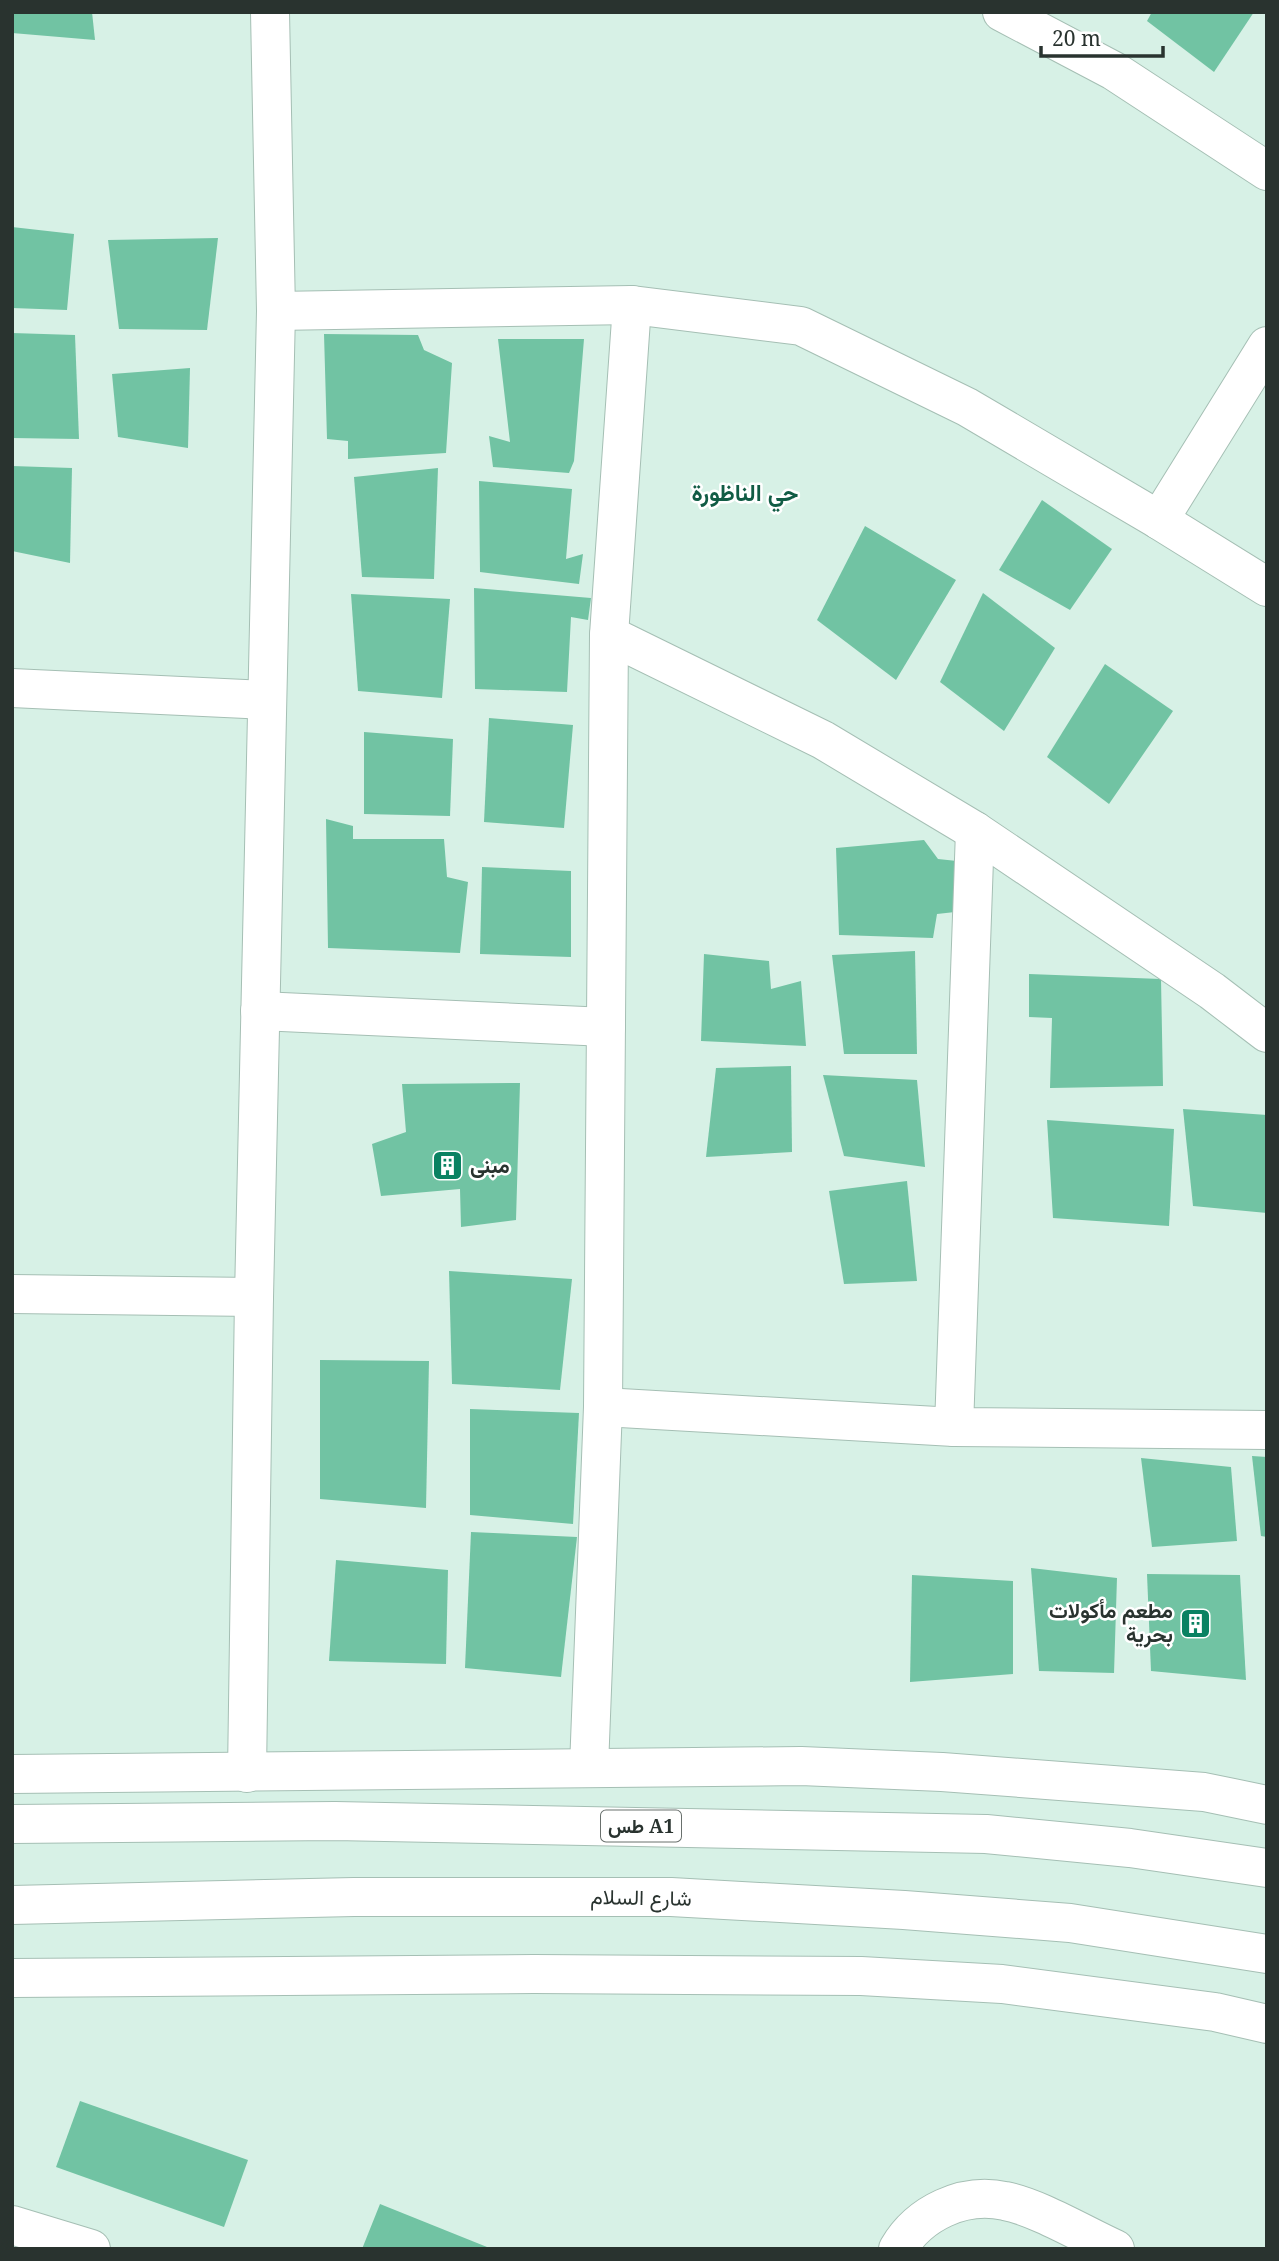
<svg xmlns="http://www.w3.org/2000/svg" width="1279" height="2261" font-family="'Noto Serif',Vazirmatn,serif">
  <style>
    .building { fill: #71c3a3 }
    .lines { fill: none; stroke-linecap: round; stroke-linejoin: round }
    .minor-casing { stroke: #a5bfb4; stroke-width: 40 }
    .highway-casing { stroke: #a5bfb4; stroke-width: 40 }
    .minor { stroke: #fff; stroke-width: 38 }
    .highway { stroke: #fff; stroke-width: 38 }
    .labels { text-anchor: middle; stroke-width: 5; stroke-linejoin: round; paint-order: stroke }
    .shield { fill: #fff; stroke: #69706d; stroke-width: 2 }
    .shield-label { font-size: 19px; font-weight: bold; fill: #29332f }
    .poi-label { font-size: 21px; font-weight: bold; fill: #29332f; stroke: #fff; text-anchor: start }
    .street-label { font-size: 21px; fill: #29332f; stroke: #fff }
    .neighbourhood-label { font-size: 23px; font-weight: bold; fill: #115c45; stroke: #fff }
  </style>
  <rect width="100%" height="100%" fill="#d7f1e6"/>
  <g class="building">
    <polygon points="12,12 92,12 95,40 12,33"/>
    <polygon points="1152,12 1254,12 1214,72 1147,21"/>
    <polygon points="12,227 74,234 67,310 12,308"/>
    <polygon points="218,238 207,330 119,329 108,240"/>
    <polygon points="12,333 75,335 79,439 12,438"/>
    <polygon points="324,334 418,335 424,350 452,363 446,453 348,459 348,441 327,439"/>
    <polygon points="498,339 584,339 574,461 569,473 493,467 489,436 510,442"/>
    <polygon points="190,368 188,448 118,437 112,374"/>
    <polygon points="12,466 72,468 70,563 12,551"/>
    <polygon points="438,468 434,579 362,577 354,477"/>
    <polygon points="479,481 572,489 566,559 583,554 579,584 480,572"/>
    <polygon points="1042,500 1112,549 1070,610 999,570"/>
    <polygon points="865,526 956,580 896,680 817,620"/>
    <polygon points="474,588 591,598 588,620 571,617 567,692 475,689"/>
    <polygon points="983,593 1055,648 1004,731 940,682"/>
    <polygon points="351,594 450,599 442,698 358,691"/>
    <polygon points="1105,664 1173,711 1109,804 1047,757"/>
    <polygon points="489,718 573,725 564,828 484,822"/>
    <polygon points="364,732 453,739 450,816 364,814"/>
    <polygon points="326,819 353,826 353,839 444,839 447,877 468,882 460,953 328,948"/>
    <polygon points="924,840 938,859 957,861 955,912 937,914 933,938 839,935 836,848"/>
    <polygon points="482,867 571,871 571,957 480,954"/>
    <polygon points="915,951 917,1054 844,1054 832,955"/>
    <polygon points="704,954 769,961 771,989 801,981 806,1046 701,1041"/>
    <polygon points="1029,974 1161,979 1163,1086 1050,1088 1052,1018 1029,1017"/>
    <polygon points="791,1066 792,1152 706,1157 716,1068"/>
    <polygon points="823,1075 917,1080 925,1167 844,1156"/>
    <polygon points="520,1083 516,1220 461,1227 460,1189 381,1196 372,1144 406,1132 402,1084"/>
    <polygon points="1183,1109 1267,1115 1267,1213 1193,1206"/>
    <polygon points="1047,1120 1174,1129 1169,1226 1053,1218"/>
    <polygon points="907,1181 917,1281 844,1284 829,1191"/>
    <polygon points="449,1271 572,1279 560,1390 452,1384"/>
    <polygon points="320,1360 429,1361 426,1508 320,1499"/>
    <polygon points="470,1409 579,1413 573,1524 470,1515"/>
    <polygon points="1252,1456 1267,1457 1267,1537 1261,1536"/>
    <polygon points="1141,1458 1231,1467 1237,1541 1152,1547"/>
    <polygon points="471,1532 577,1537 561,1677 465,1668"/>
    <polygon points="336,1560 448,1570 446,1664 329,1661"/>
    <polygon points="1031,1568 1117,1578 1114,1673 1039,1671"/>
    <polygon points="1147,1574 1240,1575 1246,1680 1151,1671"/>
    <polygon points="912,1575 1013,1581 1013,1674 910,1682"/>
    <polygon points="80,2101 248,2160 224,2227 56,2167"/>
    <polygon points="380,2204 492,2249 362,2249"/>
  </g>
  <g class="lines">
    <defs>
      <g id="minor">
        <polyline points="1002,12 1114,71 1267,171"/>
        <polyline points="276,311 632,305 801,326 967,407 1159,520 1267,587"/>
        <polyline points="1159,520 1267,346"/>
        <polyline points="609,635 823,740 975,831 1212,991 1267,1033"/>
        <polyline points="12,688 267,700"/>
        <polyline points="260,1011 606,1027"/>
        <polyline points="12,1294 254,1297"/>
        <polyline points="603,1407 954,1427 1267,1430"/>
        <polyline points="954,1427 975,831"/>
        <polyline points="589,1767 603,1407 609,635 632,305"/>
        <polyline points="247,1773 254,1297 276,311 270,12"/>
        <polyline points="12,1774 801,1766 942,1772 1204,1792 1267,1805"/>
        <polyline points="12,1978 534,1974 861,1976 1002,1984 1215,2012 1267,2024"/>
        <polyline points="12,2225 91,2249"/>
        <path d="M898,2249C919,2213 963,2192 1005,2201C1037,2207 1084,2235 1115,2249"/>
      </g>
      <g id="highway">
        <polyline points="12,1824 335,1821 986,1834 1130,1848 1267,1868"/>
        <polyline points="12,1905 354,1897 671,1897 904,1910 1070,1923 1267,1954"/>
      </g>
    </defs>
    <use href="#minor" class="minor-casing"/>
    <use href="#highway" class="highway-casing"/>
    <use href="#minor" class="minor"/>
    <use href="#highway" class="highway"/>
  </g>
  <defs>
    <symbol id="building-square" viewBox="-11 -11 22 22"><rect x="-9" y="-9" width="18" height="18" rx="4" fill="#0a8262" stroke="#fff"/><path d="M-4-6H4V6H1V3H-1V6H-4ZM-2.5-4.3h1.7v1.8h-1.7ZM.8-4.3h1.7v1.8H.8ZM-2.5-1h1.7V.8h-1.7ZM.8-1h1.7V.8H.8Z" fill="#fff"/></symbol>
  </defs>
  <g fill-rule="evenodd">
    <use href="#building-square" x="430" y="1148" width="35" height="35"/>
    <use href="#building-square" x="1178" y="1606" width="35" height="35"/>
  </g>
  <g class="labels">
    <rect class="shield" x="601" y="1810.5" width="80" height="31" rx="5"/>
    <g class="shield-label">
      <text x="641" y="1833">طس A1</text>
    </g>
    <g class="poi-label">
      <text x="470" y="1173">مبنى</text>
      <text x="1173" y="1618" text-anchor="end">مطعم مأكولات<tspan x="1173" dy="24">بحرية</tspan></text>
    </g>
    <g class="street-label">
      <text transform="translate(641 1898) rotate(1)" y="7">شارع السلام</text>
    </g>
    <g class="neighbourhood-label">
      <text x="745" y="501">حي الناظورة</text>
    </g>
  </g>
  <rect width="1279" height="2261" fill="none" stroke="#29332f" stroke-width="28"/>
  <path d="M1041 46v10h122v-10" fill="none" stroke="#29332f" stroke-width="3.5"/>
  <text x="1052" y="46" font-size="21" fill="#29332f" stroke="#ffffff" stroke-width="5" paint-order="stroke">20 m</text>
</svg>
